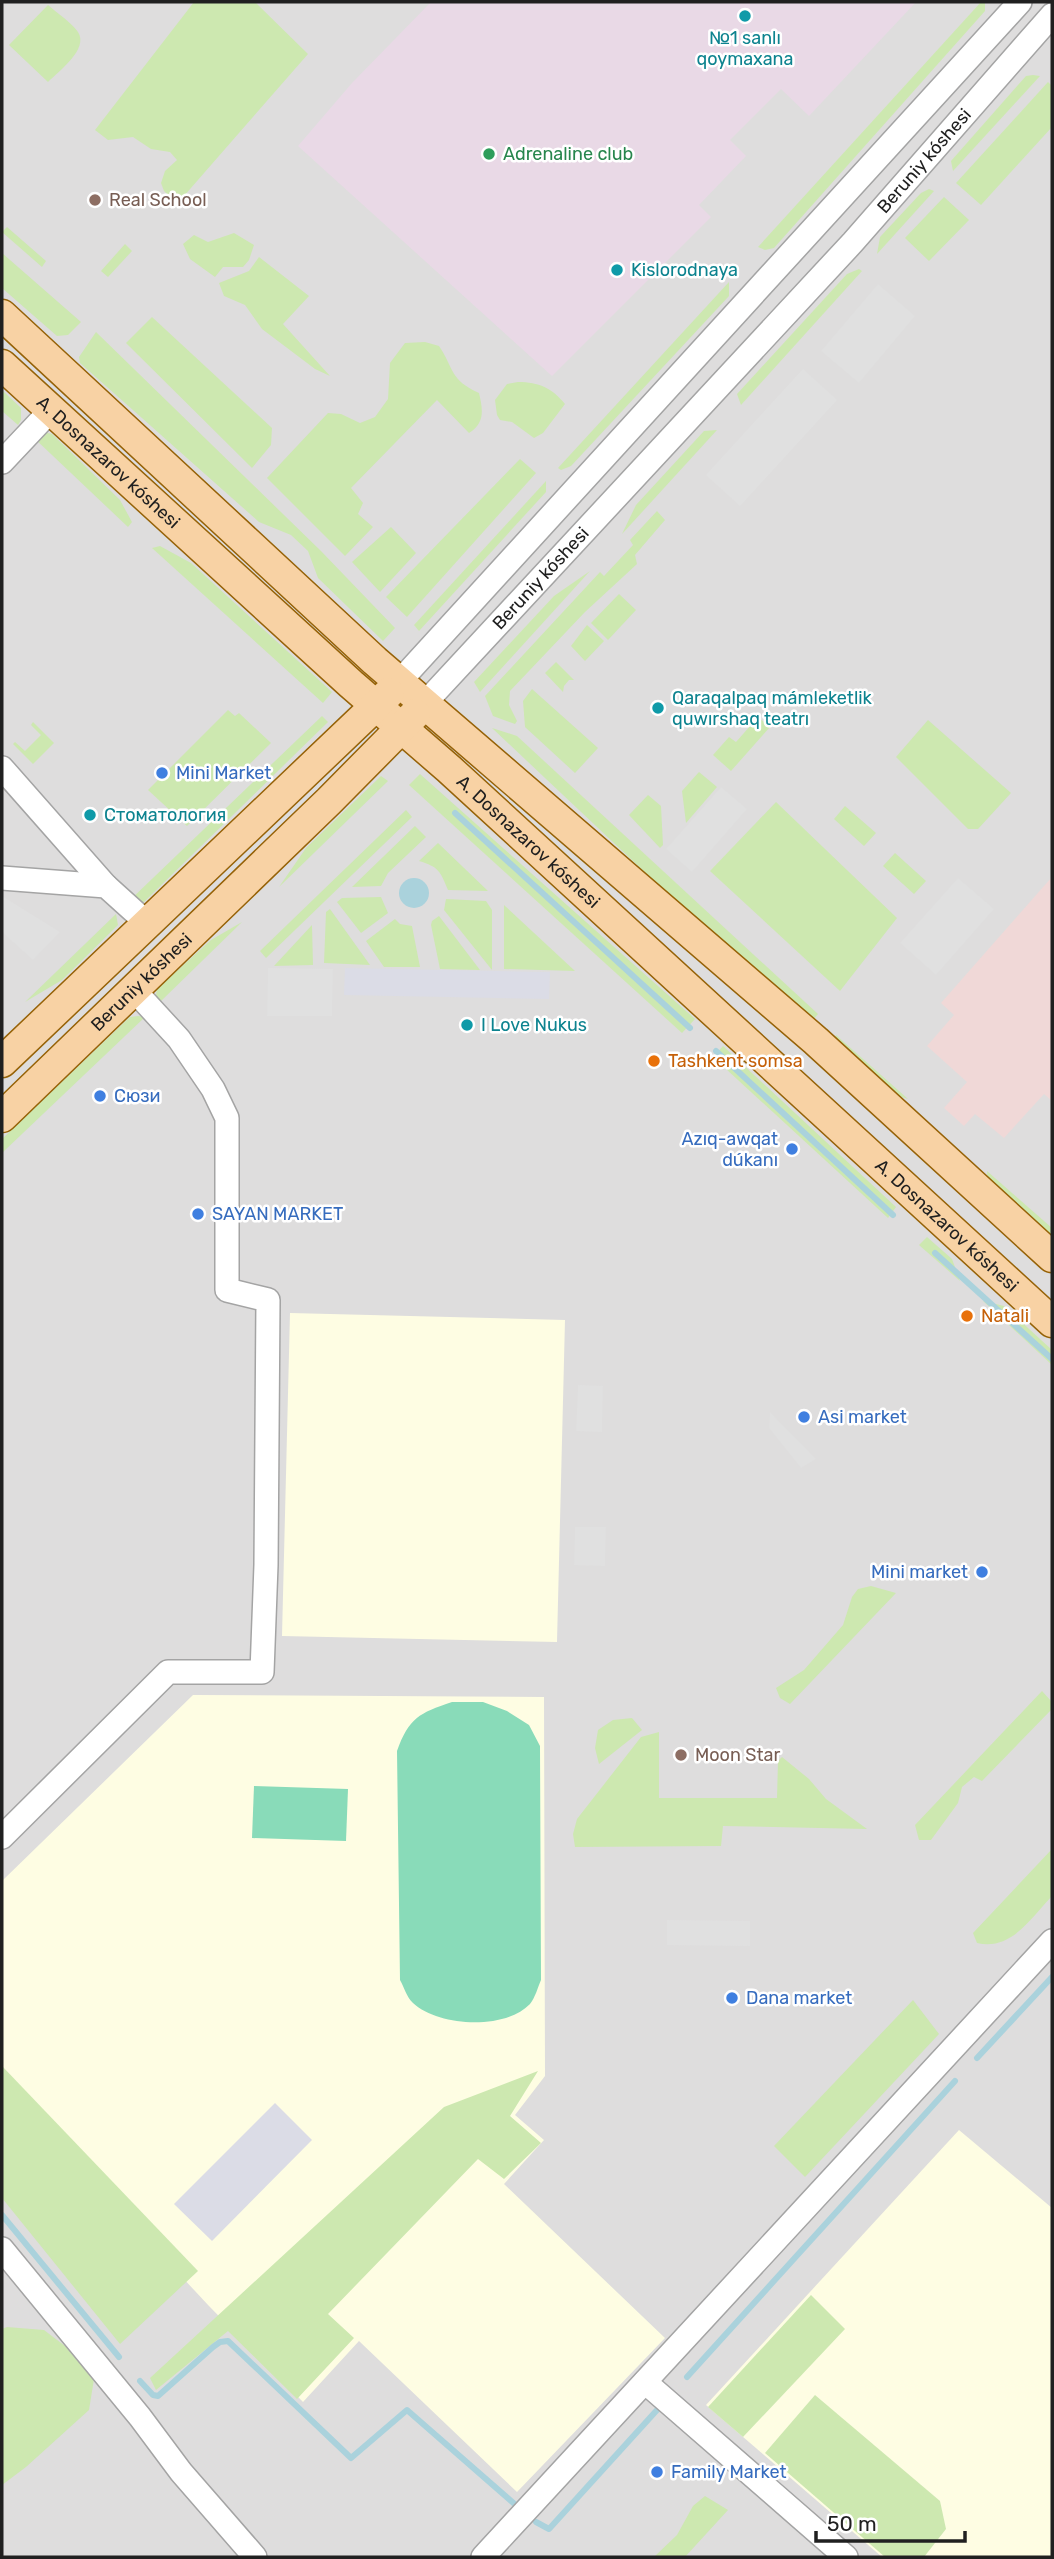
<svg xmlns="http://www.w3.org/2000/svg" width="1054" height="2559" font-family="Rubik,sans-serif">
  <style>
    .residential { fill: #dedddd }
    .commercial { fill: #f0d8d7 }
    .industrial { fill: #e9d9e6 }
    .education { fill: #fefde3 }
    .grass { fill: #cde8b0 }
    .pitch { fill: #89dbb9 }
    .parking { fill: #e0e0e0 }
    .plaza { fill: #dbdce6 }
    .water { fill: #aad2dc }
    .lines { fill: none; stroke-linecap: round; stroke-linejoin: round }
    .stream { stroke: #aad2dc; stroke-width: 6 }
    .minor-casing { stroke: #a4a4a4; stroke-width: 26 }
    .major-casing { stroke: #966207; stroke-width: 33 }
    .minor { stroke: #fff; stroke-width: 23 }
    .major { stroke: #f8d2a4; stroke-width: 30 }
    .culture-dot { fill: #0f9aa8; stroke: #fff; stroke-width: 2.5 }
    .leisure-dot { fill: #2e9e5b; stroke: #fff; stroke-width: 2.5 }
    .education-dot { fill: #8d6e63; stroke: #fff; stroke-width: 2.5 }
    .shop-dot { fill: #3f7fe0; stroke: #fff; stroke-width: 2.5 }
    .food-dot { fill: #e8710a; stroke: #fff; stroke-width: 2.5 }
    .labels { text-anchor: middle; stroke-width: 5; stroke-linejoin: round; paint-order: stroke }
    .culture-label { font-size: 18px; fill: #0d838f; stroke: #fff; text-anchor: start }
    .leisure-label { font-size: 18px; fill: #27864d; stroke: #fff; text-anchor: start }
    .street-label { font-size: 18px; fill: #202020; stroke: #fff }
    .education-label { font-size: 18px; fill: #785e54; stroke: #fff; text-anchor: start }
    .shop-label { font-size: 18px; fill: #366cbe; stroke: #fff; text-anchor: start }
    .food-label { font-size: 18px; fill: #c56008; stroke: #fff; text-anchor: start }
  </style>
  <rect width="100%" height="100%" fill="#f0ede7"/>
  <rect class="residential" x="2" y="2" width="1050" height="2555"/>
  <polygon class="commercial" points="1052,877 1052,1101 1044,1094 1004,1138 975,1114 964,1126 944,1108 967,1082 927,1046 954,1015 941,1003"/>
  <polygon class="industrial" points="431,2 916,2 809,116 781,89 730,140 746,156 699,205 711,217 552,376 298,146 352,83"/>
  <g class="education">
    <polygon points="290,1313 565,1320 557,1642 282,1636"/>
    <polygon points="193,1695 544,1697 545,2076 515,2115 544,2140 504,2184 665,2338 517,2492 359,2341 303,2402 209,2306 2,2084 2,1881"/>
    <polygon points="959,2130 1052,2208 1052,2557 882,2557 706,2405"/>
  </g>
  <g class="grass">
    <polygon points="194,2 255,2 308,54 177,204 164,191 161,183 165,171 177,160 170,152 151,149 133,137 108,140 95,130"/>
    <polygon points="981,2 985,2 985,11 774,248 765,250 758,247"/>
    <path d="M48,5C57,13 71,22 78,32C89,49 59,71 48,82L9,45Z"/>
    <polygon points="1033,75 1040,76 953,171 951,161 1026,76"/>
    <polygon points="1048,82 1052,86 1052,127 981,205 956,183"/>
    <polygon points="929,189 934,191 877,254 880,237 921,193"/>
    <polygon points="944,197 969,220 929,261 905,238"/>
    <polygon points="7,227 46,261 42,267 2,232"/>
    <polygon points="234,233 254,245 249,260 243,267 223,267 215,277 190,259 183,244 194,235 208,242"/>
    <polygon points="125,244 132,251 108,277 101,271"/>
    <polygon points="2,253 81,322 68,335 57,336 2,288"/>
    <polygon points="259,257 309,296 283,324 330,376 315,369 262,329 245,305 224,296 219,283 249,271"/>
    <polygon points="859,269 862,271 741,405 737,394 847,274"/>
    <polygon points="729,282 729,296 571,466 561,470 558,468"/>
    <polygon points="152,317 272,428 271,445 252,468 126,343"/>
    <polygon points="96,332 321,551 395,628 383,641 318,578 308,551 291,535 259,522 80,363 79,357"/>
    <path d="M425,342L439,346C455,370 449,379 479,393C483,410 485,423 469,433L437,400L351,488L363,503L358,514L373,527L345,556L267,478L328,413L341,414L360,423L375,417L388,399L390,363L405,343Z"/>
    <path d="M518,382C539,382 552,388 565,404L543,433L534,438L512,422L500,420L497,415L495,400L507,384Z"/>
    <polygon points="2,390 21,408 21,420 18,425 2,411"/>
    <polygon points="717,430 622,534 636,505 704,431"/>
    <polygon points="40,431 52,434 120,500 132,522 128,527 33,437"/>
    <polygon points="520,459 536,473 407,617 386,597"/>
    <polygon points="546,481 546,492 419,631 414,625"/>
    <polygon points="657,511 665,520 635,555 637,564 585,612 510,691 509,705 517,721 515,724 493,716 485,696 600,572 604,576 633,545 630,540"/>
    <polygon points="391,527 416,553 380,592 352,562"/>
    <polygon points="160,546 191,563 332,692 323,703 152,548"/>
    <polygon points="590,571 480,692 474,682 554,596"/>
    <polygon points="619,594 636,610 608,640 591,623"/>
    <polygon points="587,625 604,641 585,661 571,646"/>
    <polygon points="556,662 574,680 569,680 564,686 563,692 545,673"/>
    <polygon points="532,689 598,748 575,773 525,727 523,701"/>
    <polygon points="228,710 235,716 239,713 271,743 187,826 148,790"/>
    <polygon points="322,716 328,722 144,902 135,904 129,901"/>
    <polygon points="758,717 770,727 731,771 713,755 729,737 736,742"/>
    <polygon points="928,720 1011,793 978,829 968,829 896,757"/>
    <polygon points="33,722 54,743 33,764 13,744 15,742 25,751 41,735 31,725"/>
    <polygon points="492,728 517,736 818,1014 808,1026"/>
    <polygon points="699,772 717,787 686,823 682,791"/>
    <polygon points="420,774 695,1019 682,1033 409,785"/>
    <polygon points="381,776 388,781 279,887 306,848"/>
    <polygon points="648,795 661,806 663,845 660,848 629,815"/>
    <polygon points="776,802 897,918 840,991 710,871"/>
    <polygon points="845,806 876,833 864,846 834,819"/>
    <polygon points="406,810 412,817 266,958 260,951"/>
    <polygon points="415,826 426,837 388,873 381,886 352,887"/>
    <path d="M438,843L488,891L448,890C440,871 439,867 419,861Z"/>
    <polygon points="895,853 926,881 914,894 883,866"/>
    <polygon points="381,897 388,913 361,933 337,902 342,898"/>
    <polygon points="446,899 486,901 492,910 492,970 444,910"/>
    <polygon points="504,905 575,971 504,969"/>
    <polygon points="330,909 370,965 324,963 326,912"/>
    <polygon points="116,914 118,925 62,980 25,1002"/>
    <polygon points="439,916 480,970 440,969 431,925 432,921"/>
    <polygon points="395,919 400,924 412,926 420,967 384,967 366,941"/>
    <polygon points="242,922 160,1002 156,995 157,989 211,940"/>
    <polygon points="312,925 313,965 274,966"/>
    <polygon points="138,1016 145,1017 2,1153 2,1139 130,1017"/>
    <polygon points="836,1035 908,1099 877,1089 832,1045"/>
    <polygon points="723,1046 896,1207 888,1218 713,1057"/>
    <polygon points="987,1171 1052,1228 1052,1245 988,1186"/>
    <polygon points="927,1237 952,1259 960,1281 919,1245"/>
    <polygon points="983,1301 1004,1306 1052,1350 1052,1365"/>
    <polygon points="871,1586 896,1593 790,1704 780,1698 776,1688 804,1670 843,1625 852,1597 858,1589"/>
    <polygon points="1042,1691 1052,1702 1052,1709 982,1781 974,1777 962,1787 958,1803 931,1840 919,1840 915,1825"/>
    <polygon points="632,1718 642,1730 599,1764 595,1748 598,1730 613,1720"/>
    <polygon points="659,1732 659,1798 777,1798 778,1761 782,1757 809,1779 826,1799 867,1829 723,1826 721,1846 575,1847 573,1834 577,1819 641,1737"/>
    <path d="M1052,1849V1896C1031,1918 1011,1951 977,1943L973,1933Z"/>
    <polygon points="913,2000 939,2034 805,2177 774,2146"/>
    <polygon points="2,2066 198,2271 120,2344 2,2198"/>
    <polygon points="538,2071 510,2116 541,2143 504,2179 478,2159 328,2314 354,2338 297,2399 228,2331 156,2390 150,2378 444,2107"/>
    <polygon points="811,2295 845,2329 743,2437 708,2407"/>
    <polygon points="7,2327 44,2330 65,2346 94,2379 89,2410 26,2467 2,2485 2,2329"/>
    <polygon points="815,2395 940,2501 946,2529 924,2557 885,2557 765,2453"/>
    <polygon points="705,2496 728,2510 685,2557 654,2557 677,2535 693,2506"/>
  </g>
  <g class="pitch">
    <path d="M452,1702H483L507,1711L529,1725L540,1746L541,1980C538,1987 535,1998 530,2004C505,2030 439,2027 413,2003C407,1998 404,1987 400,1980L397,1751C409,1718 419,1713 452,1702Z"/>
    <polygon points="254,1786 348,1789 346,1841 252,1838"/>
  </g>
  <g class="parking">
    <polygon points="878,284 915,316 859,383 821,351"/>
    <polygon points="803,369 837,400 740,506 706,475"/>
    <polygon points="721,787 747,809 692,872 666,849"/>
    <polygon points="958,878 994,909 936,975 900,943"/>
    <polygon points="2,896 60,932 33,960 2,932"/>
    <polygon points="268,968 333,969 332,1016 267,1016"/>
    <polygon points="578,1385 603,1386 602,1432 576,1431"/>
    <polygon points="770,1412 816,1459 801,1468 769,1428"/>
    <polygon points="575,1527 606,1527 605,1566 574,1565"/>
    <polygon points="667,1920 750,1921 750,1946 667,1945"/>
  </g>
  <g class="plaza">
    <polygon points="345,968 550,972 549,999 344,995"/>
    <polygon points="275,2103 312,2140 212,2241 174,2204"/>
  </g>
  <circle class="water" cx="414" cy="893" r="15"/>
  <g class="lines">
    <g class="stream">
      <polyline points="455,813 690,1028"/>
      <polyline points="716,1051 893,1215"/>
      <polyline points="935,1253 1052,1359"/>
      <polyline points="977,2058 1052,1977"/>
      <polyline points="2,2215 119,2357"/>
      <polyline points="687,2377 955,2081"/>
      <polyline points="140,2381 153,2395 158,2396 213,2347 220,2342 228,2341 351,2458 407,2410 518,2507"/>
      <polyline points="536,2522 549,2529 657,2410"/>
    </g>
    <defs>
      <g id="minor">
        <polyline points="2,462 51,410"/>
        <polyline points="400,681 1020,2"/>
        <path id="s1" d="M425,703L853,242L1052,15"/>
        <polyline points="2,768 106,886"/>
        <polyline points="2,878 106,886 147,923"/>
        <polyline points="2,1837 168,1672 262,1672 266,1565 268,1300 227,1290 227,1118 213,1089 179,1039 134,990"/>
        <polyline points="2,2249 140,2417 181,2472 255,2557"/>
        <polyline points="645,2382 846,2557"/>
        <polyline points="483,2557 1052,1941"/>
      </g>
      <g id="major">
        <polyline points="2,315 375,661 816,1041 1052,1257"/>
        <path id="s2" d="M2,365L351,684L449,769L1052,1322"/>
        <polyline points="2,1062 389,693"/>
        <path id="s3" d="M2,1117L329,801L415,714"/>
      </g>
    </defs>
    <use href="#minor" class="minor-casing"/>
    <use href="#major" class="major-casing"/>
    <use href="#minor" class="minor"/>
    <use href="#major" class="major"/>
  </g>
  <g class="culture-dot">
    <circle cx="745" cy="16" r="7"/>
    <circle cx="617" cy="270" r="7"/>
    <circle cx="658" cy="708" r="7"/>
    <circle cx="90" cy="815" r="7"/>
    <circle cx="467" cy="1025" r="7"/>
  </g>
  <circle class="leisure-dot" cx="489" cy="154" r="7"/>
  <g class="education-dot">
    <circle cx="95" cy="200" r="7"/>
    <circle cx="681" cy="1755" r="7"/>
  </g>
  <g class="shop-dot">
    <circle cx="162" cy="773" r="7"/>
    <circle cx="100" cy="1096" r="7"/>
    <circle cx="792" cy="1149" r="7"/>
    <circle cx="198" cy="1214" r="7"/>
    <circle cx="804" cy="1417" r="7"/>
    <circle cx="982" cy="1572" r="7"/>
    <circle cx="732" cy="1998" r="7"/>
    <circle cx="657" cy="2472" r="7"/>
  </g>
  <g class="food-dot">
    <circle cx="654" cy="1061" r="7"/>
    <circle cx="967" cy="1316" r="7"/>
  </g>
  <g class="labels">
    <g class="culture-label">
      <text x="745" y="44" text-anchor="middle">№1 sanlı<tspan x="745" dy="21">qoymaxana</tspan></text>
      <text x="631" y="276">Kislorodnaya</text>
      <text x="672" y="704">Qaraqalpaq mámleketlik<tspan x="672" dy="21">quwırshaq teatrı</tspan></text>
      <text x="104" y="821">Стоматология</text>
      <text x="481" y="1031">I Love Nukus</text>
    </g>
    <g class="leisure-label">
      <text x="503" y="160">Adrenaline club</text>
    </g>
    <g class="street-label">
      <text dy="6" stroke="none"><textPath href="#s1" startOffset="737">Beruniy kóshesi</textPath></text>
      <text dy="6" stroke="none"><textPath href="#s2" startOffset="144">A. Dosnazarov kóshesi</textPath></text>
      <text dy="6" stroke="none"><textPath href="#s1" startOffset="170">Beruniy kóshesi</textPath></text>
      <text dy="6" stroke="none"><textPath href="#s2" startOffset="710">A. Dosnazarov kóshesi</textPath></text>
      <text dy="6" stroke="none"><textPath href="#s3" startOffset="194">Beruniy kóshesi</textPath></text>
      <text dy="6" stroke="none"><textPath href="#s2" startOffset="1278">A. Dosnazarov kóshesi</textPath></text>
    </g>
    <g class="education-label">
      <text x="109" y="206">Real School</text>
      <text x="695" y="1761">Moon Star</text>
    </g>
    <g class="shop-label">
      <text x="176" y="779">Mini Market</text>
      <text x="114" y="1102">Сюзи</text>
      <text x="778" y="1145" text-anchor="end">Azıq-awqat<tspan x="778" dy="21">dúkanı</tspan></text>
      <text x="212" y="1220">SAYAN MARKET</text>
      <text x="818" y="1423">Asi market</text>
      <text x="968" y="1578" text-anchor="end">Mini market</text>
      <text x="746" y="2004">Dana market</text>
      <text x="671" y="2478">Family Market</text>
    </g>
    <g class="food-label">
      <text x="668" y="1067">Tashkent somsa</text>
      <text x="981" y="1322">Natali</text>
    </g>
  </g>
  <rect width="1054" height="2559" fill="none" stroke="#202020" stroke-width="7"/>
  <path d="M816 2531v10h149v-10" fill="none" stroke="#202020" stroke-width="3.5"/>
  <text x="827" y="2531" font-size="21" fill="#202020" stroke="#ffffff" stroke-width="5" paint-order="stroke">50 m</text>
</svg>
